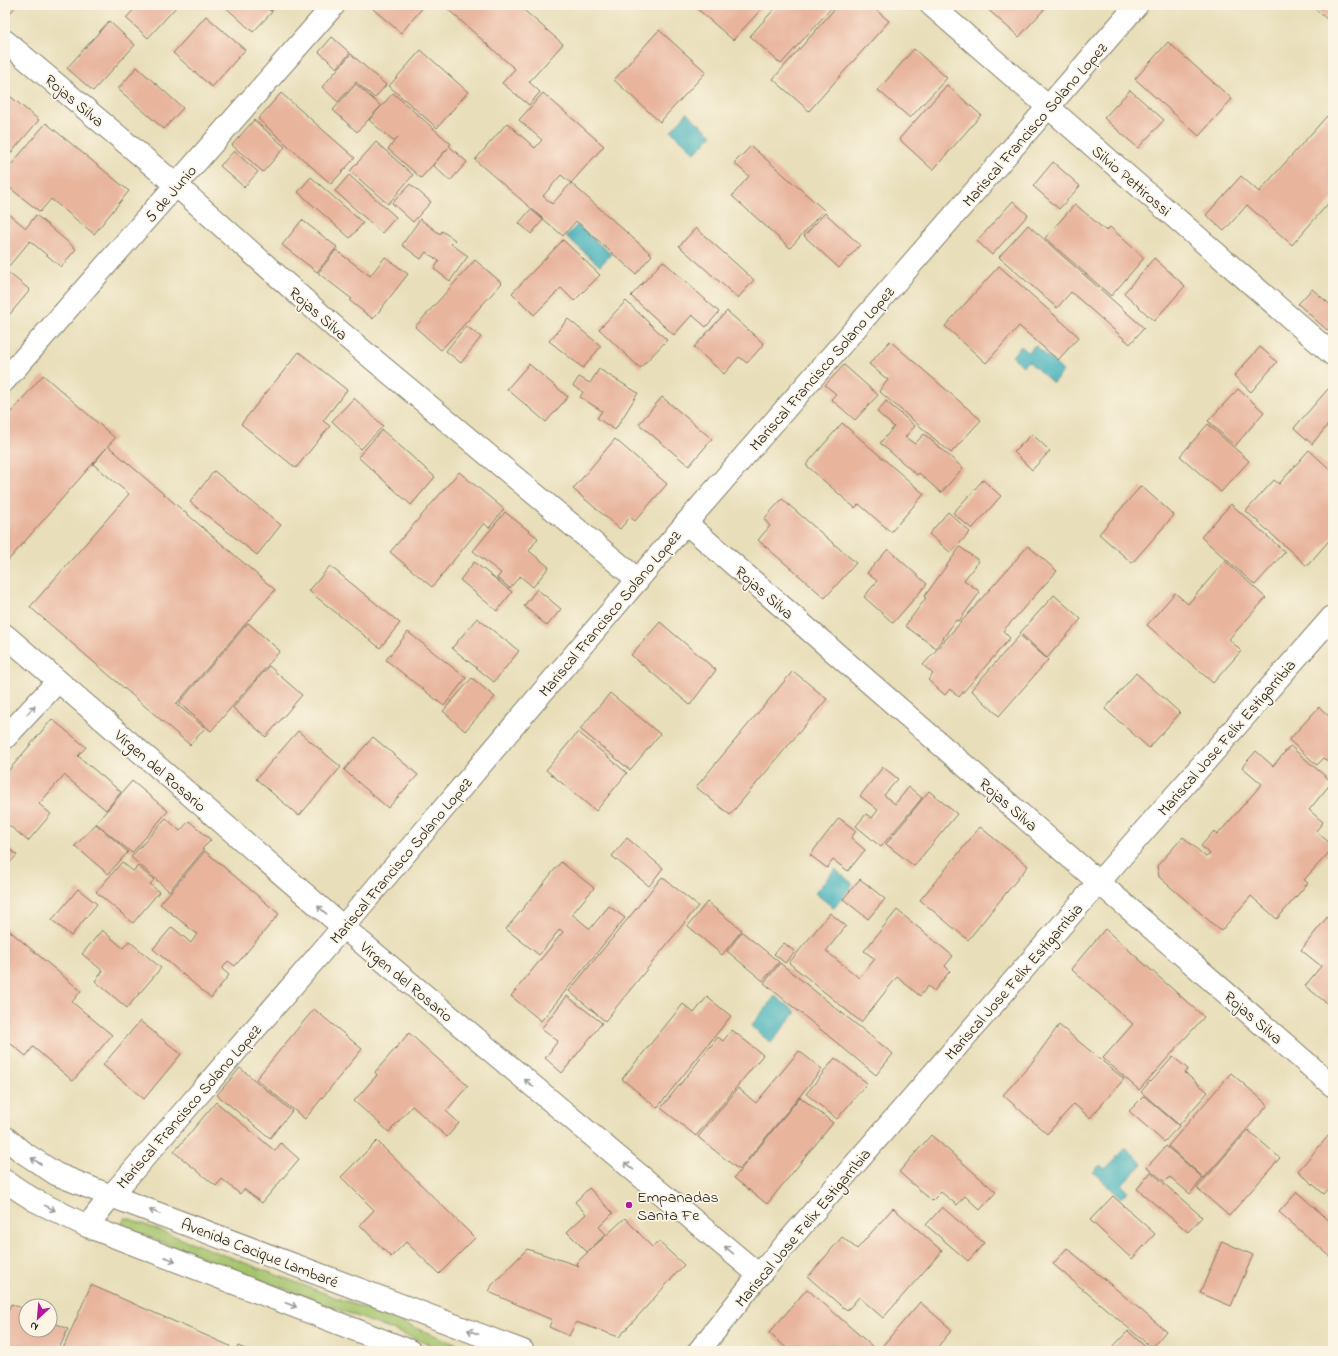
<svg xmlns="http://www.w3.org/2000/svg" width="1338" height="1356" font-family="'Indie Flower',sans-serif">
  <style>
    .grass { fill: #a5c46d; stroke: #607044 }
    .water { fill: #41b1bb; stroke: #2e666c }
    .building { fill: #e8b49c }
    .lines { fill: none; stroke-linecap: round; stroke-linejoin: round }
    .minor-casing { stroke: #827d6a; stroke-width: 24 }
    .tertiary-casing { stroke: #827d6a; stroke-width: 24 }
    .primary-casing { stroke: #827d6a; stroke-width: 24 }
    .minor { stroke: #fff; stroke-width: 22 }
    .tertiary { stroke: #fff; stroke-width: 22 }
    .primary { stroke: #fff; stroke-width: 22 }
    .oneway { stroke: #999 }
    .poi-dot { fill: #b5179e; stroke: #fcf5e5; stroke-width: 1.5 }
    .labels { text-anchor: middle; stroke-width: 3.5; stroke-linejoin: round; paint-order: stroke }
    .street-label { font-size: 16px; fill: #1c1c1c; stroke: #fcf5e5 }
    .poi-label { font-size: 16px; fill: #1c1c1c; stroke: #fcf5e5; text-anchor: start }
  </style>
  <rect width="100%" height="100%" fill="#fcf5e5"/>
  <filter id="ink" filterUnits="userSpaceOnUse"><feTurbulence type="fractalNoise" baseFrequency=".025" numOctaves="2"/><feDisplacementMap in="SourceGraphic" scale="8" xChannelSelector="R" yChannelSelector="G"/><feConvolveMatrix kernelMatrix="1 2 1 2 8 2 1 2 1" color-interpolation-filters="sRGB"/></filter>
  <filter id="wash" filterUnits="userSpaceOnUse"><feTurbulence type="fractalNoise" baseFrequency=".012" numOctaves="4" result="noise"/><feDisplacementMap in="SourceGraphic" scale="16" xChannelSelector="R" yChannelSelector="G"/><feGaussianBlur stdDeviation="0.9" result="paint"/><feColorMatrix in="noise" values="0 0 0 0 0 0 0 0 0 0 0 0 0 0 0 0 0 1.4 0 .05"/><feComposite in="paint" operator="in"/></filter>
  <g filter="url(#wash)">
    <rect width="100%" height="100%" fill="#e8deb9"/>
    <polygon class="grass" points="125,1218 127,1218 476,1351 447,1351 123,1227 122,1223"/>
    <g class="water">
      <polygon points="687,113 712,135 695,153 671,131"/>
      <polygon points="577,225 611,254 600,266 566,236"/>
      <polygon points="1035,345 1063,371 1053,383 1028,361 1023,366 1012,356 1021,346 1028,352"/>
      <polygon points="835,869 853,884 834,908 815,893"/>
      <polygon points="775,996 796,1012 771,1043 751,1026"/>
      <polygon points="1126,1148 1143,1164 1122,1185 1128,1191 1121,1198 1093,1172 1100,1165 1105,1169"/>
    </g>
    <g id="blocks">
      <g class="building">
        <polygon points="5,5 17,5 5,19"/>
        <polygon points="138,5 178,5 148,38 126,18"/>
        <polygon points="223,5 263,5 272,12 253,32"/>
        <polygon points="265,5 277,5 272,11"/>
        <polygon points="377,5 425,5 401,33 373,9"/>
        <polygon points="443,5 518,5 563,44 529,82 540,92 529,105 502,83 515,69"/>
        <polygon points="697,5 765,5 733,40 695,7"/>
        <polygon points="778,5 834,5 781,64 750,36"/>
        <polygon points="838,5 870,5 889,21 809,111 773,79"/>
        <polygon points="983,5 1048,5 1019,37"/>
        <polygon points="1311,5 1333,5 1333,16 1329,21"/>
        <polygon points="206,16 245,50 212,87 173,53"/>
        <polygon points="109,21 135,45 93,91 67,68"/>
        <polygon points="659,30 706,72 660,122 614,80"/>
        <polygon points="332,37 350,53 337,68 319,52"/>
        <polygon points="1168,42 1232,99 1199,136 1135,79"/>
        <polygon points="914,49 947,78 910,118 878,90"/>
        <polygon points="421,50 468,92 437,128 389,86"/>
        <polygon points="351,54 386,85 375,98 356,82 338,102 322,87"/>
        <polygon points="137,67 183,108 164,129 118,89"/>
        <polygon points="356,84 381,106 357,132 333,110"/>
        <polygon points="947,85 981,115 933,170 899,139"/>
        <polygon points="1130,90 1164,120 1138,148 1104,118"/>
        <polygon points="5,92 39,120 5,160"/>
        <polygon points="281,93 355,158 331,184 258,119"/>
        <polygon points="393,93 451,144 449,146 467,162 450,181 433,165 448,148 421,178 388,149 398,137 393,141 369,120"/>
        <polygon points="543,93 604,146 571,183 561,175 543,196 552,204 571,183 652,255 636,274 576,221 563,236 475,160 507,123 535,148 542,140 519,120"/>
        <polygon points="1327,116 1333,121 1333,198 1292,245 1247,205 1224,231 1206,215 1241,176 1259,192"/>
        <polygon points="254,120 285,147 263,172 232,145"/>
        <polygon points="46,123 129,191 94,234 51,199 40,212 5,184 5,172"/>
        <polygon points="376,142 413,175 388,204 350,171"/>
        <polygon points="751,146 824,210 790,248 732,196 749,176 734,163"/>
        <polygon points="234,151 258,172 244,187 220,166"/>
        <polygon points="1053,162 1080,186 1059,209 1033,186"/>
        <polygon points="349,175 396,217 382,233 335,191"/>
        <polygon points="311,177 363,223 350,238 298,192"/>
        <polygon points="410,184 431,202 413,222 392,203"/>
        <polygon points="1013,201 1028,215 992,255 977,241"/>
        <polygon points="1075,204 1106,231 1110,227 1144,258 1111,296 1045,238"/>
        <polygon points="531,209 543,220 531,234 519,223"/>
        <polygon points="5,211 26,228 36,215 76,249 61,267 30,241 8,267 5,264"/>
        <polygon points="825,213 860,245 839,268 804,236"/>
        <polygon points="420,219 440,234 442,231 455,240 451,244 468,256 450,281 434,269 439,261 426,252 421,259 402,245"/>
        <polygon points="302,220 337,247 317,272 282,245"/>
        <polygon points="1028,225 1144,328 1130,344 1071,292 1057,308 999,257"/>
        <polygon points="696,228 754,280 738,298 679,246"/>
        <polygon points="563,240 600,275 574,301 561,288 534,315 512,293"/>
        <polygon points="336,250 370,276 385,257 408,274 373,319 350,301 352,299 318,273"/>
        <polygon points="1154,258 1185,286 1154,321 1124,293"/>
        <polygon points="475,260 502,283 441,350 415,327"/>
        <polygon points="663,261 719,312 706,327 692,315 674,335 631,296"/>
        <polygon points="999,266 1079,337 1058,360 1019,326 986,363 945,326"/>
        <polygon points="5,270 30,290 5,320"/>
        <polygon points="1312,289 1333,307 1333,324 1327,330 1298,304"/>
        <polygon points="626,301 667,340 640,368 599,329"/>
        <polygon points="727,311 764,344 747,363 739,357 724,374 694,347"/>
        <polygon points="568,319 601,346 583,368 549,341"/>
        <polygon points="466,326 481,337 461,363 446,351"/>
        <polygon points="890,341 981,420 951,453 879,391 888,380 869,364"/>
        <polygon points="1260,347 1277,362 1251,392 1234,376"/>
        <polygon points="299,352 347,390 323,421 330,426 296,468 241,424"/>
        <polygon points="529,364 568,397 546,422 507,389"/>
        <polygon points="844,365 878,395 855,420 831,399 836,394 825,385"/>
        <polygon points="599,369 638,393 615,430 597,418 602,411 580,397 583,392 573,386 579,377 590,383"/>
        <polygon points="43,375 115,438 5,564 5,419"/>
        <polygon points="1238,389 1264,412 1235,446 1208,421"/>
        <polygon points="1328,389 1333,393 1333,419 1312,444 1294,428"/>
        <polygon points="662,397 712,439 689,466 639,424"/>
        <polygon points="354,398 383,426 361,449 332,421"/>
        <polygon points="886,401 915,426 905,437 915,444 924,434 963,468 941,493 919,473 917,475 880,443 894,427 877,412"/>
        <polygon points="842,423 924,494 891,532 859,504 855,508 806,465"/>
        <polygon points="1208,424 1249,461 1221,492 1180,456"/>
        <polygon points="382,430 435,477 411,505 358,457"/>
        <polygon points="1032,434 1050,451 1032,470 1014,452"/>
        <polygon points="615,439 667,484 635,521 630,517 620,529 573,489"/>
        <polygon points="108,446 275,590 176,704 205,728 190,745 30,607 129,494 93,464"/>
        <polygon points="1309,450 1333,472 1333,536 1307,566 1246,511 1274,480 1279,484"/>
        <polygon points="214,471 281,525 257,555 190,502"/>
        <polygon points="459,472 504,509 489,528 484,523 432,587 390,552"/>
        <polygon points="983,480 1001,496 972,529 953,513"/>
        <polygon points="1141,486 1174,515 1132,563 1099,534"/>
        <polygon points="782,499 856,563 825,598 758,540 770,526 764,519"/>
        <polygon points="1231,504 1285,552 1255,585 1201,537"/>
        <polygon points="505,512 538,538 529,551 549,567 533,587 520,576 510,588 497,578 501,573 473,551"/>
        <polygon points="948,512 970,532 951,553 929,534"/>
        <polygon points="1028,546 1057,571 1003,631 1010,638 959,697 950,689 945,695 928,680 933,674 923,665"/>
        <polygon points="960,547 979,561 964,580 980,592 959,621 956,620 936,648 905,626 926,598 924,597"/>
        <polygon points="888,549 927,584 893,623 864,597 877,581 867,573"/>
        <polygon points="1225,561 1266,598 1229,639 1241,651 1213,683 1147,625 1175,593 1188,604"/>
        <polygon points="474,562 512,592 497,611 460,580"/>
        <polygon points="330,566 400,623 380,648 309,591"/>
        <polygon points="537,589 561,609 547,626 524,606"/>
        <polygon points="1054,595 1081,619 1047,658 1020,633"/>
        <polygon points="477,618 519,651 494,682 452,648"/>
        <polygon points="660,622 716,670 690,705 631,655"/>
        <polygon points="248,623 280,651 211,731 179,703"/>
        <polygon points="408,632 466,678 444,706 386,660"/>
        <polygon points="1020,635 1048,660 999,716 971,690"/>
        <polygon points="269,666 302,695 266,737 233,708"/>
        <polygon points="793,671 827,699 730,815 696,787"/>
        <polygon points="1136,673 1180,713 1149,748 1105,709"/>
        <polygon points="472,678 495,697 465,731 443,711"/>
        <polygon points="610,693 660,734 630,770 580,729"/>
        <polygon points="1319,707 1333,720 1333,766 1324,758 1317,765 1289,740"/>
        <polygon points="52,719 86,747 78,756 121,792 106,810 64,775 39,804 51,814 28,841 5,822 5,775"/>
        <polygon points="298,731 341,767 299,816 256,779"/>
        <polygon points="578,732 627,773 596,811 546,770"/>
        <polygon points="373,737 418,775 388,808 344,770"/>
        <polygon points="1290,746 1332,782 1309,810 1323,822 1316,831 1333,846 1333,848 1304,880 1308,883 1277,919 1251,896 1221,931 1159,877 1157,866 1183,837 1206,857 1210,854 1201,846 1214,831 1217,835 1262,784 1242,767 1256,751 1273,766"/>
        <polygon points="883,767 898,779 884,795 895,804 909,787 922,798 881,847 856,826 866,814 872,818 878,810 860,796"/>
        <polygon points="132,781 168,811 132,853 96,823"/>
        <polygon points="929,791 957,814 914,866 886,844"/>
        <polygon points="166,818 180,831 189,821 211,840 202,849 204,850 169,891 131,857"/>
        <polygon points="839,818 856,831 851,838 865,850 848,871 833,860 827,868 810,855"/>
        <polygon points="96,824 128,852 108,874 75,846"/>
        <polygon points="980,827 1028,866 968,940 920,900"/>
        <polygon points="627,838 663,868 649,886 612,856"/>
        <polygon points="5,845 17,855 5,868"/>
        <polygon points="205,851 279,914 235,966 228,961 222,969 229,975 211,998 153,949 172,927 191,943 197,934 160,904"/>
        <polygon points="122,862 133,871 138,866 154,880 150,884 159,892 133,923 96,892"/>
        <polygon points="561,862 594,888 572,914 590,929 609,906 625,918 541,1021 511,996 563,932 560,929 539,955 506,929"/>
        <polygon points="662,877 698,906 605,1021 569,991"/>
        <polygon points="860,879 885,899 868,919 843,899"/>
        <polygon points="78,889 97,904 71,936 52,920"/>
        <polygon points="707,902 742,930 722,955 688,926"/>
        <polygon points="897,910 953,956 945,966 950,971 934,991 928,986 920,996 897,977 861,1022 789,963 830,913 846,926 826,951 859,978 875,959 864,951"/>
        <polygon points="1328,916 1333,920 1333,1008 1305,986 1321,966 1301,950"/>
        <polygon points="5,927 81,991 72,1002 112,1035 73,1081 33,1047 26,1056 5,1039"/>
        <polygon points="1105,929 1204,1017 1139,1090 1103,1058 1133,1024 1071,969"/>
        <polygon points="102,930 123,948 129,941 161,968 127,1008 95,981 103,971 82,954"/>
        <polygon points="742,932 779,962 763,981 727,951"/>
        <polygon points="784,943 795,952 785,963 774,954"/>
        <polygon points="780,963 893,1054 876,1075 764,983"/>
        <polygon points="567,996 602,1023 562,1073 545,1058 558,1041 541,1029"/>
        <polygon points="707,997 731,1016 657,1108 622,1079 683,1004 694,1013"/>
        <polygon points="314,1009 362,1049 305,1119 256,1079"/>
        <polygon points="140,1021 181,1054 144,1099 103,1065"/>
        <polygon points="1059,1025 1124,1079 1090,1118 1074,1104 1047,1134 1003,1095 1030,1065"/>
        <polygon points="732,1030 763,1055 696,1136 661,1108 718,1037 723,1041"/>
        <polygon points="409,1033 468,1086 446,1111 459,1123 447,1137 412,1106 389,1132 354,1101 377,1075 375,1072"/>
        <polygon points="799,1051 822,1069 739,1170 698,1137 738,1088 756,1103"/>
        <polygon points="1173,1057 1188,1069 1185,1073 1208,1092 1179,1125 1141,1092 1150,1081 1151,1082"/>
        <polygon points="835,1058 867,1083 837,1119 806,1094"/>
        <polygon points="240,1068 292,1111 270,1138 217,1095"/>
        <polygon points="1231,1073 1268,1105 1204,1178 1168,1146"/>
        <polygon points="1144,1096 1179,1126 1164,1142 1129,1111"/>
        <polygon points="800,1097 833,1123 767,1204 734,1178"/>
        <polygon points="216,1102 275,1151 281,1143 299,1159 262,1203 244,1189 240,1194 222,1179 216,1186 174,1152"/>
        <polygon points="1248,1130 1280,1158 1229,1216 1197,1188"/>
        <polygon points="931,1135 996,1192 980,1210 965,1196 957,1205 941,1192 932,1201 899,1172"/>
        <polygon points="1329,1135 1333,1139 1333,1184 1324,1194 1298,1171"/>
        <polygon points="377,1141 475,1238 439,1274 406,1242 391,1257 360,1225 374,1210 341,1177"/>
        <polygon points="1166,1146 1203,1178 1190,1194 1170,1177 1165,1182 1147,1167"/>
        <polygon points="1151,1172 1202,1217 1188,1232 1137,1189"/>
        <polygon points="589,1188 613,1213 599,1227 606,1234 587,1252 567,1232 586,1214 575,1202"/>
        <polygon points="1297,1192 1333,1224 1333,1259 1279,1212"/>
        <polygon points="1113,1196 1155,1234 1132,1259 1090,1220"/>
        <polygon points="942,1207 984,1243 968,1261 926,1225"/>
        <polygon points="893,1208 942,1251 883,1318 859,1297 847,1311 808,1277 842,1237 857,1249"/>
        <polygon points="625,1218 652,1247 659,1242 684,1265 619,1337 576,1322 569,1336 549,1327 552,1320 489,1292 492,1285 527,1249 579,1266 576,1263"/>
        <polygon points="1222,1241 1253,1255 1231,1306 1200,1293"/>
        <polygon points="1067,1248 1166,1331 1152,1348 1053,1264"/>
        <polygon points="91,1285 230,1346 228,1351 62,1351"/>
        <polygon points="807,1289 873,1347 869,1351 790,1351 769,1333"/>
        <polygon points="920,1302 952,1330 934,1351 878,1351"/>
        <polygon points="11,1304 26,1310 26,1330 50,1330 50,1321 68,1329 58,1351 5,1351 5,1318"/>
        <polygon points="1128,1331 1150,1351 1109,1351"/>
        <polygon points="238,1346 250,1351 236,1351"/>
      </g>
    </g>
  </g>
  <g filter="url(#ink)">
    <use href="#blocks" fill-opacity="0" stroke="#827d6a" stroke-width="1"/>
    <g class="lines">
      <defs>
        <g id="minor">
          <polyline points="931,5 1333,355"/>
          <polyline points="5,41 176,185 338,330 638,580"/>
          <polyline points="5,380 334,5"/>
          <polyline points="686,523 1333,1086"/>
          <polyline points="5,635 343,927 759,1275"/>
          <polyline points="5,738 58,681"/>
          <polyline points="699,1351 759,1275 1099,882 1333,616"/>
        </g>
        <polyline id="tertiary" points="87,1226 111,1196 343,927 686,523 1137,5"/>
        <g id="primary">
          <polyline points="5,1137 21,1151 56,1174 111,1196 523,1351"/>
          <polyline points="5,1181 34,1200 87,1226 410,1351"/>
        </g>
      </defs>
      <use href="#minor" class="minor-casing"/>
      <use href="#tertiary" class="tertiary-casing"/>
      <use href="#primary" class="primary-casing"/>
      <use href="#minor" class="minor"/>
      <use href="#tertiary" class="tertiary"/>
      <use href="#primary" class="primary"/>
    </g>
    <defs><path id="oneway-shaft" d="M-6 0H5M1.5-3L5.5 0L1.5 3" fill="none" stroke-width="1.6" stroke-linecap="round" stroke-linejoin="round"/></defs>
    <g class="oneway">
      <use href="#oneway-shaft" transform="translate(31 710) rotate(-47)"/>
      <use href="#oneway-shaft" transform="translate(322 910) rotate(-139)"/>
      <use href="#oneway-shaft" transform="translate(529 1083) rotate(-140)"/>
      <use href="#oneway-shaft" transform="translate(36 1161) rotate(-147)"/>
      <use href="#oneway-shaft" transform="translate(629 1166) rotate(-140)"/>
      <use href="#oneway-shaft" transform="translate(50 1208) rotate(27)"/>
      <use href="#oneway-shaft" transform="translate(155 1212) rotate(-159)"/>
      <use href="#oneway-shaft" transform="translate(729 1250) rotate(-140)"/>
      <use href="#oneway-shaft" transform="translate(170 1259) rotate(21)"/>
      <use href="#oneway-shaft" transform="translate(291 1305) rotate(21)"/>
      <use href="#oneway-shaft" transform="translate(473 1332) rotate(-159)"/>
    </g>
  </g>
  <circle class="poi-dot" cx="629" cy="1205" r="4"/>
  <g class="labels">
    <g class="street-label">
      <text transform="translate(75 100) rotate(40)" y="6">Rojas Silva</text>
      <text transform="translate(1034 124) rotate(-49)" y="6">Mariscal Francisco Solano Lopez</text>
      <text transform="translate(1132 180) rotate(41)" y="6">Silvio Pettirossi</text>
      <text transform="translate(170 193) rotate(-49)" y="6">5 de Junio</text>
      <text transform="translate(319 313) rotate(41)" y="6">Rojas Silva</text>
      <text transform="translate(821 368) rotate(-49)" y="6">Mariscal Francisco Solano Lopez</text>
      <text transform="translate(765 592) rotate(41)" y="6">Rojas Silva</text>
      <text transform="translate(609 613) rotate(-50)" y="6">Mariscal Francisco Solano Lopez</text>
      <text transform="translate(1226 737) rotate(-49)" y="6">Mariscal Jose Felix Estigarribia</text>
      <text transform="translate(161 770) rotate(41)" y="6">Virgen del Rosario</text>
      <text transform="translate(1009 804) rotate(41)" y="6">Rojas Silva</text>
      <text transform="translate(400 860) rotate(-50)" y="6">Mariscal Francisco Solano Lopez</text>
      <text transform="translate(407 981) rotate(40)" y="6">Virgen del Rosario</text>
      <text transform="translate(1013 981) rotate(-49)" y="6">Mariscal Jose Felix Estigarribia</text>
      <text transform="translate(1254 1017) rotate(41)" y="6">Rojas Silva</text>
      <text transform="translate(188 1106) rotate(-49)" y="6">Mariscal Francisco Solano Lopez</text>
      <text transform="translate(802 1227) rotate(-50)" y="6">Mariscal Jose Felix Estigarribia</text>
      <text transform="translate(260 1252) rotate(21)" y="6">Avenida Cacique Lambaré</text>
    </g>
    <g class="poi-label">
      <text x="637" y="1202">Empanadas<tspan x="637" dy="18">Santa Fe</tspan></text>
    </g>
  </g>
  <rect width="1338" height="1356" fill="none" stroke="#fcf5e5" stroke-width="20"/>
  <g transform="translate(38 1318) rotate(206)"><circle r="19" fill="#fcf5e5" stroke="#a29e95"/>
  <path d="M0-3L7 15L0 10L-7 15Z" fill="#b5179e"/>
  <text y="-6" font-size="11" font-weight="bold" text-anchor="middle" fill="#1c1c1c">N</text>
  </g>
</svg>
